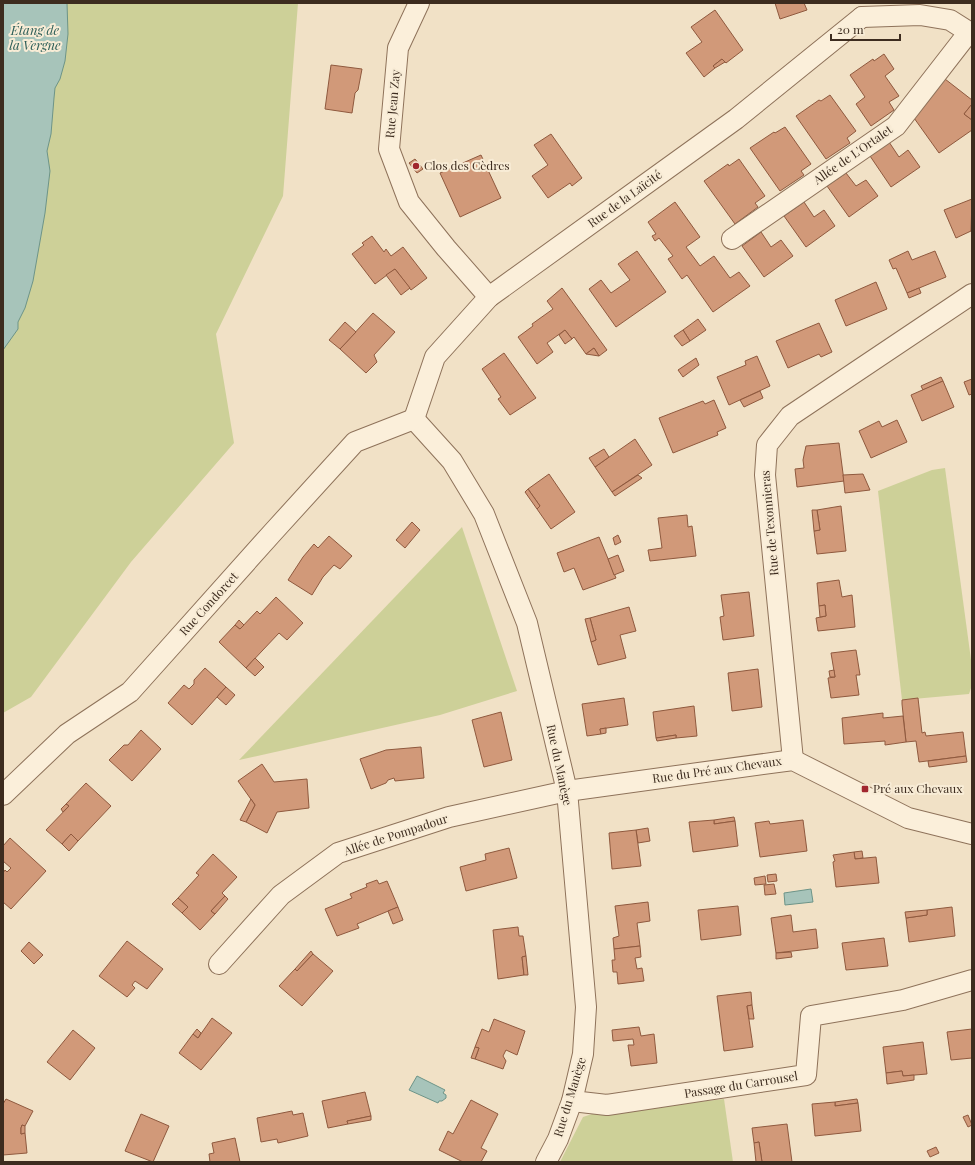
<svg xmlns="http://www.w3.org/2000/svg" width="975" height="1165" font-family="'Playfair Display',serif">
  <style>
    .green { fill: #cdd098 }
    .water { fill: #a7c4ba; stroke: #6d9488 }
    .building { fill: #d19979; stroke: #8f593e }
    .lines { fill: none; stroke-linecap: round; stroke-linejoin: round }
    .street-casing { stroke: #8e725a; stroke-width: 22 }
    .street { stroke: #fbefda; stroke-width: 20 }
    .poi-dot { fill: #a1262e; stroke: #f8ecd6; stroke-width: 1.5 }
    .labels { text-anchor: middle; stroke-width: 4; stroke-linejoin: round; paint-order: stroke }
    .street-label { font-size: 12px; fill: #3d2c1f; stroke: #f8ecd6 }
    .poi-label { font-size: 12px; fill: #3d2c1f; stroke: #f8ecd6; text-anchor: start }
    .water-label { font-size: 13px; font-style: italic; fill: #2d5e58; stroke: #f8ecd6 }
  </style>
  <rect width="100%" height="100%" fill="#f1e1c6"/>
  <g class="green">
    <polygon points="3,3 298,3 283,196 216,334 234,443 131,562 31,697 3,713"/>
    <polygon points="945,468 972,667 972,685 969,694 902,700 878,491 932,470"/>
    <polygon points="462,527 517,691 440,715 239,760"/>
    <polygon points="724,1099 733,1162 560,1162 583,1117 592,1114"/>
  </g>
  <g class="water">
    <polygon points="3,3 67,3 68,34 65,61 60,79 55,88 54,98 51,134 47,151 50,171 45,213 33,281 25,308 18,322 18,329 3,350"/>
    <polygon points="811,889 813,902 785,905 784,893"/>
    <polygon points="417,1076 445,1090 443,1093 446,1095 446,1098 442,1101 439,1101 438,1103 409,1090"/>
  </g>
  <g class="building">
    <polygon points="775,3 804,3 807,10 780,19"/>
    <polygon points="715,10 743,50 726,63 722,59 713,66 715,68 704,77 686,53 702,42 691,27"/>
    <polygon points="884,54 894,69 885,76 899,96 889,102 894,110 871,126 856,104 865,97 850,75 873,59 874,61"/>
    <polygon points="722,59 725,62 715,68 713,66"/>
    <polygon points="331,65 362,69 358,90 355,93 352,113 325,109"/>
    <polygon points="945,79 972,100 972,104 964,114 972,120 972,130 939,153 914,118"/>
    <polygon points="830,95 856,131 847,138 850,143 826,159 796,116 819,100 821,101"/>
    <polygon points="972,104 972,120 964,114"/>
    <polygon points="785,127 811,164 801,171 804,175 780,191 750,148 774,132 775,133"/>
    <polygon points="551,134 582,178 572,186 570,183 548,198 532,176 548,165 534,145"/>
    <polygon points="889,142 899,157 908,150 920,167 891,187 870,156"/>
    <polygon points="481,155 501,198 460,217 440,173"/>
    <polygon points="415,159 423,169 417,173 409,163"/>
    <polygon points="739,159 765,196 755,203 758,207 735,224 704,181 728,164 729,166"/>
    <polygon points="846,173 856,186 866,180 878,196 849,217 827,186"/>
    <polygon points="972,199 971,231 956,238 944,210"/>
    <polygon points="675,202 700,237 686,247 700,266 714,256 730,278 739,272 750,286 713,312 687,275 682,279 668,259 673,256 659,238 655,241 652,236 656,234 648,222"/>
    <polygon points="804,202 814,217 824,210 835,226 806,247 784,216"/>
    <polygon points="761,232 771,247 781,240 793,256 764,277 742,246"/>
    <polygon points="372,236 384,252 386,249 391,256 403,247 427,278 411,290 395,269 375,284 352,254 364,245 362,243"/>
    <polygon points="637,251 666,292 616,327 589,289 601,280 611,293 630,280 618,264"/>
    <polygon points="908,251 912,260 935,251 946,277 907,293 896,268 893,269 889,260"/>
    <polygon points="395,269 410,288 401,295 386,275"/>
    <polygon points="876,282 887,309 846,326 835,300"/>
    <polygon points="562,288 607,350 599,356 594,348 586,354 574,337 572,339 565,330 547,343 553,352 537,364 518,337 533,326 532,324 553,309 547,301"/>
    <polygon points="919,288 921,293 909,298 907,293"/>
    <polygon points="373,313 395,332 374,355 377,362 366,373 340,349"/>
    <polygon points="698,319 706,330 690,341 683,330"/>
    <polygon points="345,322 356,332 340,349 329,340"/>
    <polygon points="819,323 832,352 821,357 819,354 788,368 776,341"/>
    <polygon points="565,330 572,339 565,344 559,335"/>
    <polygon points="683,330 690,341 682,346 674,336"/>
    <polygon points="594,348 599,356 586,354"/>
    <polygon points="504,353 536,398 510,415 498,399 501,397 482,369"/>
    <polygon points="757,356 770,386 729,405 717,377 746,365 745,361"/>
    <polygon points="696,358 699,365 683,377 678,370"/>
    <polygon points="941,377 943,381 923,390 921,386"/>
    <polygon points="972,379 972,394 969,395 964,382"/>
    <polygon points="943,381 954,407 922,421 911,395"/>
    <polygon points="760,391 763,398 744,407 740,400"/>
    <polygon points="714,400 726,428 717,432 718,435 673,453 659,418 703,401 705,404"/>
    <polygon points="897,420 907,442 871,458 859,431 879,421 882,427"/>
    <polygon points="635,439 652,465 612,492 595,467"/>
    <polygon points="839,443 844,481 797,487 795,469 804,468 803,460 806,446"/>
    <polygon points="604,449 609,457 595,467 589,458"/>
    <polygon points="549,474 575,512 551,529 537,509 540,506 528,489"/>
    <polygon points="863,474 870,490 845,493 843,475"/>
    <polygon points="638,475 642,478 615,496 612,492"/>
    <polygon points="528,489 540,506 537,509 525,492"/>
    <polygon points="841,506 846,551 817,554 814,531 820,530 817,510"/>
    <polygon points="812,510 817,510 820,530 814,531"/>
    <polygon points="687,515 688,527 692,526 696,556 650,561 648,550 662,548 658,518"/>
    <polygon points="412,522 420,530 405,548 396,540"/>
    <polygon points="618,535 621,542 615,545 613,538"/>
    <polygon points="329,536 352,556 340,569 334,565 323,577 312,595 288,580 303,557 314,544 318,548"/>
    <polygon points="599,537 616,578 583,590 574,568 564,572 557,553"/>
    <polygon points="618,555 624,571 614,575 608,559"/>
    <polygon points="839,580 842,597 852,595 855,627 818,631 816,618 826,616 825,605 819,606 817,583"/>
    <polygon points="749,592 754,636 723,640 720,617 724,616 721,595"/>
    <polygon points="276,597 303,623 287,640 279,633 246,668 219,642 235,625 240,629 257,611 260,614"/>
    <polygon points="825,605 826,616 820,617 819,606"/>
    <polygon points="629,607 636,631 620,635 626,658 598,665 591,642 596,640 590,618"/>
    <polygon points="590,618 596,640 591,642 585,619"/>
    <polygon points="239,620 244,625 240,629 235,625"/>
    <polygon points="856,650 860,675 856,675 859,695 831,698 828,678 835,677 831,653"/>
    <polygon points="255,658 264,667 255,676 246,668"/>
    <polygon points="205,668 226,687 192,725 168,703 184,685 189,689 194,684 194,680"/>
    <polygon points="758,669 762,707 732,711 728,673"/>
    <polygon points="834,670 835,677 830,677 829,671"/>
    <polygon points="226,687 235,695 226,705 217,697"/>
    <polygon points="624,698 628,725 600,729 601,734 587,736 582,704"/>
    <polygon points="918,698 922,733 925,732 926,736 963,732 966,756 919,762 916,741 906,742 902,704 902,700"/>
    <polygon points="694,706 697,736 676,738 676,735 656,738 653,712"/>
    <polygon points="501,712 512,760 484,767 472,720"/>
    <polygon points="883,713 883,718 903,716 906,742 885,745 885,741 844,744 842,718"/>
    <polygon points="606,728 606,733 601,734 600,729"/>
    <polygon points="141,730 161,749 132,781 109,760 124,745 128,745"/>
    <polygon points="676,735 676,738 657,741 656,738"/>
    <polygon points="421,747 424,778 395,781 394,778 388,780 386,783 371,789 360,759 386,750"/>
    <polygon points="966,756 967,762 929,767 928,761"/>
    <polygon points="262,764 274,782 307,779 309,808 277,812 267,833 246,822 255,805 238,781"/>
    <polygon points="86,783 111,806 78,841 71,834 62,844 46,830 69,806 66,804"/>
    <polygon points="251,799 255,805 246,822 240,820"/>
    <polygon points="66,804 69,806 63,812 61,809"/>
    <polygon points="734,817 735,821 714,824 714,820"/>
    <polygon points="714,820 714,824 735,821 738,846 693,852 689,822"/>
    <polygon points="803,820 807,851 760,857 755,823 769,821 770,824"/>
    <polygon points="648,828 650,841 638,843 636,830"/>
    <polygon points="636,830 641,866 612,869 609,833"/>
    <polygon points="71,834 78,841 69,851 62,844"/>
    <polygon points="10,838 46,871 11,909 3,902 3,873 5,870 7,872 11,868 3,861 3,846"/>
    <polygon points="509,848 517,878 466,891 460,867 486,860 485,854"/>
    <polygon points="862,851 863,858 855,859 854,852"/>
    <polygon points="854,852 855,859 876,857 879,883 836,887 833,862 835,861 833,855"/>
    <polygon points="213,854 237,877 222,893 225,896 211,911 215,914 200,930 182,913 188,907 178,898 199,875 196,873"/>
    <polygon points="776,874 777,881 768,882 767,875"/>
    <polygon points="765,876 766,884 755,885 754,878"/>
    <polygon points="377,880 379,884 387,881 398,907 357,924 359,928 337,936 325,909 352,898 350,894 367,887 366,884"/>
    <polygon points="774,884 776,894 765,895 764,885"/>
    <polygon points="225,896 228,899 215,914 211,911"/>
    <polygon points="178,898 188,907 182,913 172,904"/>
    <polygon points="648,902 650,921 637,923 640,946 614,949 613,938 619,936 615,906"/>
    <polygon points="738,906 741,935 701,940 698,910"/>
    <polygon points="398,907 403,920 393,924 388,911"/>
    <polygon points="952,907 955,936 909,942 906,918 927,915 927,910"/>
    <polygon points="927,910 927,915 906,918 905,912"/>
    <polygon points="791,915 793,932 816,929 818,948 776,953 771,918"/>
    <polygon points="518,927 519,936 523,936 526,956 522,957 524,975 498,979 493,930"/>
    <polygon points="884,938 888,966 846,970 842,943"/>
    <polygon points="127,941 163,969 147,989 135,981 132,985 135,988 127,997 99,976"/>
    <polygon points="29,942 43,955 34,964 21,951"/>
    <polygon points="640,946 641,957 635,958 637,969 642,968 644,981 618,984 617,972 613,972 612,960 615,960 614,949"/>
    <polygon points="311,951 313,954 297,971 295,969"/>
    <polygon points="791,952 792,957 776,959 776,953"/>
    <polygon points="313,954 333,971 302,1006 279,986 295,969 297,971"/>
    <polygon points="526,956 528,975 524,975 522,957"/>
    <polygon points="751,992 752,1005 747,1006 753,1047 724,1051 717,996"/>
    <polygon points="752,1005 754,1019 749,1019 747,1006"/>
    <polygon points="212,1018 232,1033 201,1070 179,1053 193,1034 198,1038"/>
    <polygon points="494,1019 525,1031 517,1055 506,1050 503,1056 506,1061 503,1069 475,1059 479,1048 475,1047 482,1029 489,1032"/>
    <polygon points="639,1027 641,1036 654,1034 657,1063 631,1066 628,1045 634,1045 633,1039 613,1041 612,1030"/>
    <polygon points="197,1029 201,1033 198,1038 193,1034"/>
    <polygon points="972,1029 972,1058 951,1060 947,1032"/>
    <polygon points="73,1030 95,1048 70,1080 47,1062"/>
    <polygon points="923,1042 927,1074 903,1076 902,1071 886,1073 883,1047"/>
    <polygon points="475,1047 479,1048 475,1059 471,1058"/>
    <polygon points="902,1071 903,1076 914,1075 914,1080 887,1084 886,1073"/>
    <polygon points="365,1092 371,1116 347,1121 348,1124 328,1128 322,1101"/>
    <polygon points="6,1099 33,1111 25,1126 22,1125 21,1128 21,1134 25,1133 27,1153 3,1155 3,1104"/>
    <polygon points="857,1099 858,1103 835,1106 835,1102"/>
    <polygon points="471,1100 498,1114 481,1148 487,1151 481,1162 463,1162 439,1150 448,1131 453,1134"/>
    <polygon points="835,1102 835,1106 858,1103 861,1131 815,1136 812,1104"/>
    <polygon points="292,1111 293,1115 303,1113 308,1136 278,1143 277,1139 261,1142 257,1118"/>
    <polygon points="141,1114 169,1126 153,1162 125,1151"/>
    <polygon points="968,1115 972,1125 968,1127 963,1117"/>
    <polygon points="371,1116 371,1120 348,1124 347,1121"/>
    <polygon points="787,1124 792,1162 762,1162 759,1142 754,1143 752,1128"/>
    <polygon points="22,1125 25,1126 25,1133 21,1134 21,1128"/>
    <polygon points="235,1138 240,1162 210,1162 209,1154 214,1153 212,1143"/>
    <polygon points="759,1142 762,1162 756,1162 754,1143"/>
    <polygon points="936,1147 939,1153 930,1157 927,1151"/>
  </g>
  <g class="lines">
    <defs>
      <g id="street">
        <polyline points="419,3 398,48 389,149 409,202 446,248 489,297"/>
        <polyline points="862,17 920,15 950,20 972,34"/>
        <polyline points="732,239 896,126 969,32"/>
        <polyline points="414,419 452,461 484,514 527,623 567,791 586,1007 583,1054 572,1101 558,1139 546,1162"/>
        <polyline points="414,419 435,357 489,297 736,119 862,17"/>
        <polyline points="793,760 765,475 767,445 790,416 972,294"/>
        <polyline points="3,795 67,734 130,692 274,531 355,442 414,419"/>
        <polyline points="219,964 281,895 338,853 449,817 567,791 793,760 908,818 972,834"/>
        <polyline points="572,1101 607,1105 806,1075 811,1016 903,1000 972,980"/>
      </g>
    </defs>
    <use href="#street" class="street-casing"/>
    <use href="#street" class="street"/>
  </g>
  <g class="poi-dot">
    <circle cx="416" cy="166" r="4"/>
    <rect x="861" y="785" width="8" height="8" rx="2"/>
  </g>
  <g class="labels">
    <g class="street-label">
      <text transform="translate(393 104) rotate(-85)" y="4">Rue Jean Zay</text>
      <text transform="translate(853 155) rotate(-35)" y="4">Allée de L'Ortalet</text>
      <text transform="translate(625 199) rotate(-36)" y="4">Rue de la Laïcité</text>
      <text transform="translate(770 523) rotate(-95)" y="4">Rue de Texonnieras</text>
      <text transform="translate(209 604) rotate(-48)" y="4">Rue Condorcet</text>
      <text transform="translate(559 765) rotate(78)" y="4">Rue du Manège</text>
      <text transform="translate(717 770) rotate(-8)" y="4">Rue du Pré aux Chevaux</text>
      <text transform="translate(396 835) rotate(-18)" y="4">Allée de Pompadour</text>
      <text transform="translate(741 1085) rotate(-9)" y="4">Passage du Carrousel</text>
      <text transform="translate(570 1097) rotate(-73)" y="4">Rue du Manège</text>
    </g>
    <g class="poi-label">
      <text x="424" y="170">Clos des Cèdres</text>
      <text x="873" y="793">Pré aux Chevaux</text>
    </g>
    <g class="water-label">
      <text x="35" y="35">Étang de<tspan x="35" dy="15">la Vergne</tspan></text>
    </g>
  </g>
  <rect width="975" height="1165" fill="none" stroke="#3d2c1f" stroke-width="8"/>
  <path d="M831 34v6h69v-6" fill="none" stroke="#3d2c1f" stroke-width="2"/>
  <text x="837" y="34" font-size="12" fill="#3d2c1f" stroke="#f8ecd6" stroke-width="3" paint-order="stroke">20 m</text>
</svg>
